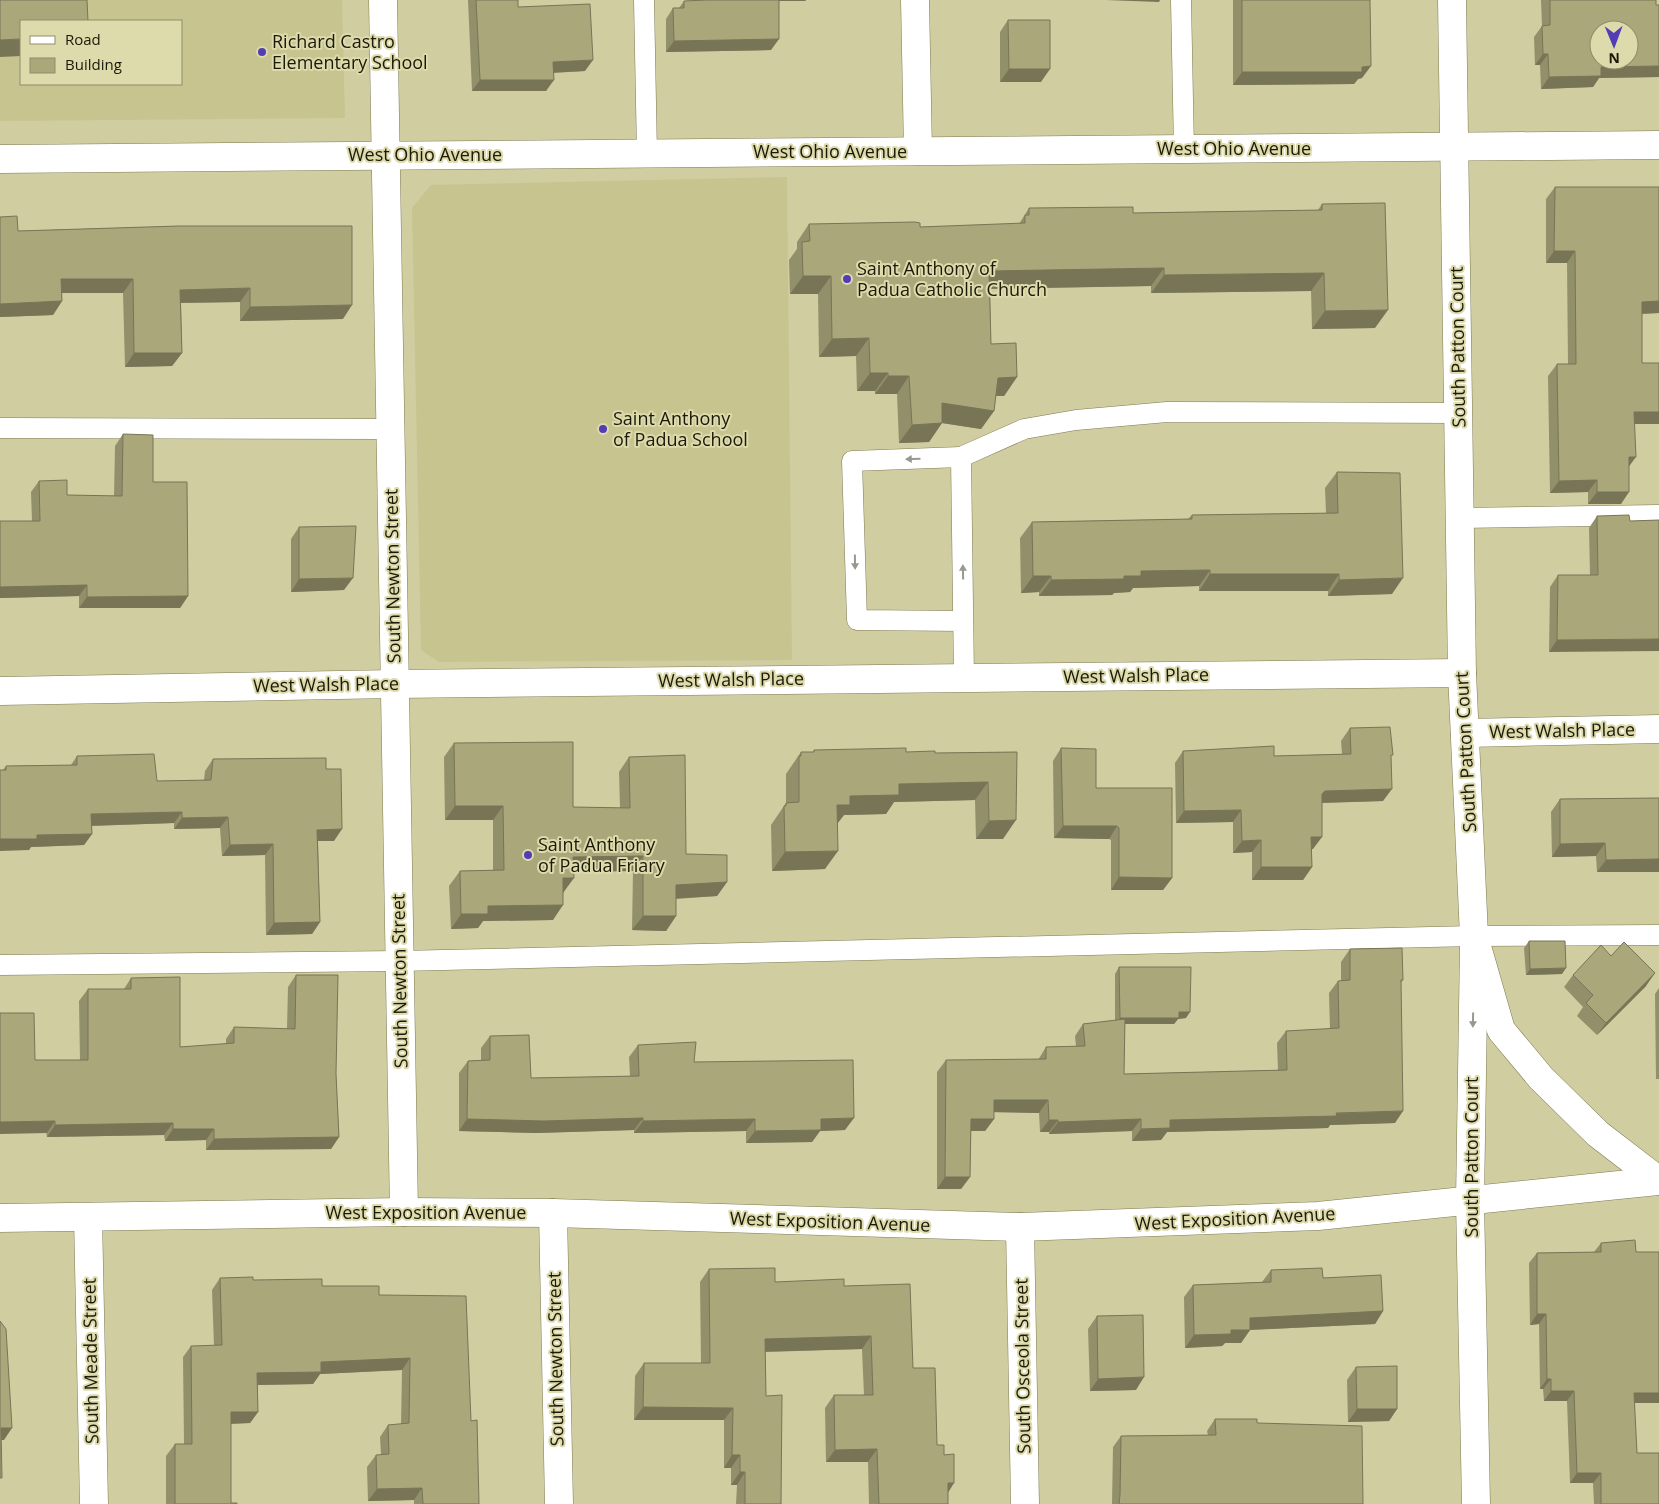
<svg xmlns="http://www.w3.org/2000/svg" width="1659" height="1504" font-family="'Open Sans',sans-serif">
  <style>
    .built { fill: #c8c490; fill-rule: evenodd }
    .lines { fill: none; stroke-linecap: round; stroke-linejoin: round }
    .service-casing { stroke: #7e7b51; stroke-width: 21 }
    .minor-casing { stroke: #7e7b51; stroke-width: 29 }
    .tertiary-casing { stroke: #7e7b51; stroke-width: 29 }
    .service { stroke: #fff; stroke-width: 20 }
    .minor { stroke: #fff; stroke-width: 28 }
    .tertiary { stroke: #fff; stroke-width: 28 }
    .wall { fill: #92906a }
    .shaded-wall { fill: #777556 }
    .building { fill: #aaa77b; stroke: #777556; fill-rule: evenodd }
    .oneway { fill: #989890 }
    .poi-dot { fill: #523db5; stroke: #dddaac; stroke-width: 2 }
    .labels { text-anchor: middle; stroke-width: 4; stroke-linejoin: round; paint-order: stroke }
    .poi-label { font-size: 18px; fill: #1b1908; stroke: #dddaac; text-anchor: start }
    .street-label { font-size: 18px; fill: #1b1908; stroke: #dddaac }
  </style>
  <rect width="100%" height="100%" fill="#d0cda0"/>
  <g class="built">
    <path d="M0,0H342L345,118L0,121ZM21,21H181V84H21Z"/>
    <polygon points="787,177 792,660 439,662 421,650 412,208 431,185"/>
  </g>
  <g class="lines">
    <defs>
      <g id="service">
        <polyline points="644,0 647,154"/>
        <polyline points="1181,0 1184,150"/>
        <polyline points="0,428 391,429"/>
        <polyline points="961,457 1024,429 1076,420 1167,412 1458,413"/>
        <polyline points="1460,518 1659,515"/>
        <polyline points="963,621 857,620 852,461 961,457 964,678"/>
        <polyline points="0,965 399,961 1474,936 1659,935"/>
      </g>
      <g id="minor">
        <polyline points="383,0 404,1212"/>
        <polyline points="915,0 918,151"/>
        <polyline points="0,159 1659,145"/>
        <polyline points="0,691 395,684 1462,673"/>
        <polyline points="1465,733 1659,729"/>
        <polyline points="1474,946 1470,1201 1476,1504"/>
        <polyline points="553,1213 559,1504"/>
        <polyline points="88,1217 94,1504"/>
        <polyline points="1020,1227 1025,1504"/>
      </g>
      <g id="tertiary">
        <polyline points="1452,0 1462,673 1474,936 1501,1030 1541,1078 1598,1134 1659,1181"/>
        <polyline points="0,1218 404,1212 553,1213 1020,1227 1318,1216 1658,1181"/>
      </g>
    </defs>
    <use href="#service" class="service-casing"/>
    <use href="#minor" class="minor-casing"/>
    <use href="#tertiary" class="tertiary-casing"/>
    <use href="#service" class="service"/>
    <use href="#minor" class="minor"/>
    <use href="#tertiary" class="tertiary"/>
  </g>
  <g class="wall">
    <polygon points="468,0 518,0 518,7 585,71 553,73 546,91 472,91"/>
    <polygon points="706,0 806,0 805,1 779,1 771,50 666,52 666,19 673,8 679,8 684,1"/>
    <polygon points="1233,0 1370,0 1362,78 1358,79 1354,84 1233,85"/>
    <polygon points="1541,0 1656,0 1656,5 1659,5 1659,77 1599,78 1593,87 1541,89 1540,65 1535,65 1534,37 1542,26"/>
    <polygon points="1008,20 1041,82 1000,82 1000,32"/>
    <polygon points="1555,187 1659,187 1659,313 1642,314 1642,363 1659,424 1635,424 1629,467 1621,504 1588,504 1588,492 1550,493 1548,376 1557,364 1568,364 1567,263 1546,263 1546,199"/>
    <polygon points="1322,204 1375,328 1312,329 1311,291 1151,293 1151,286 990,289 991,344 1017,377 1004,396 996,396 994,411 981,429 942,423 929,442 899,443 897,394 875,394 875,391 857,391 856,356 819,357 818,294 790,294 789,260 797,249 797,242 809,224 920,227 1019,224 1029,208 1133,213 1318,210"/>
    <polygon points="0,217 18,231 179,226 343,319 240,321 240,302 181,303 182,353 172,366 125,367 123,293 62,293 62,301 53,315 0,317"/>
    <polygon points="123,434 153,482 188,596 180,608 79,608 79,596 0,598 0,521 32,521 31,492 39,481 67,495 114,496 115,446"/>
    <polygon points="1337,472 1392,594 1328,596 1328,591 1199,591 1199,586 1133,588 1130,592 1114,593 1112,595 1039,596 1039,592 1021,593 1020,538 1032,522 1188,519 1192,515 1326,513 1325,488"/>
    <polygon points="1597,516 1630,521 1659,520 1549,652 1550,587 1558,575 1590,575 1589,528"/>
    <polygon points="299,527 344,590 291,592 291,539"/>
    <polygon points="1350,728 1391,758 1383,801 1322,803 1313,849 1312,849 1312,867 1303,880 1252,880 1252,852 1233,853 1233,822 1176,823 1175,763 1183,751 1274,756 1342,754 1341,741"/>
    <polygon points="454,743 573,807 620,808 619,772 629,757 686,854 727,882 717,896 676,899 676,916 666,931 632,930 633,871 574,872 563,893 553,920 483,921 478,928 451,929 449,886 460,871 493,870 493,820 445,820 444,757"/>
    <polygon points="1061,748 1172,878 1163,890 1111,890 1111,840 1109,839 1054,838 1053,761"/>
    <polygon points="814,750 935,753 1017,752 1003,839 976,839 975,800 894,802 886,814 844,815 837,824 825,869 772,871 771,825 786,803 786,774 801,752 813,752"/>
    <polygon points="77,756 157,781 204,780 205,771 213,759 326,769 334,841 318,841 320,922 312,934 266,935 265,855 222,856 220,828 174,829 174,823 92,826 92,834 84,845 31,847 29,850 3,770 6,766 71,765"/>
    <polygon points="1659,798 1659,872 1597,872 1596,856 1552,857 1551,812 1560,799"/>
    <polygon points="1529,941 1562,974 1526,975 1524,948"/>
    <polygon points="1350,949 1403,980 1401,983 1395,1123 1330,1125 1328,1128 1167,1132 1161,1140 1132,1141 1132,1131 1049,1134 1049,1132 1040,1132 1039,1113 994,1112 994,1119 985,1131 971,1131 970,1177 961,1189 937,1189 937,1072 946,1060 1038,1060 1046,1047 1076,1046 1075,1036 1083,1024 1115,1020 1115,974 1119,967 1186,1018 1178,1019 1174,1024 1125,1024 1124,1074 1278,1070 1277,1043 1286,1031 1330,1029 1329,993 1338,981 1341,981 1341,962"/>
    <polygon points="1611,956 1646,986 1597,1035 1577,1016 1583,1007 1564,987 1573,975"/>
    <polygon points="296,975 336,1074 339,1137 331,1149 206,1150 206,1140 165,1141 164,1135 47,1137 35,1060 80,1060 79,1001 88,989 124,989 131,978 180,1047 226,1044 226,1039 234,1027 287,1029 288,987"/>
    <polygon points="1659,988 1659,1079 1656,1079 1655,994"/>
    <polygon points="490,1036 531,1078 630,1076 629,1057 638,1045 694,1062 845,1130 820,1131 812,1142 746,1143 746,1131 634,1133 634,1130 536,1133 459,1131 459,1073 468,1061 481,1060 481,1048"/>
    <polygon points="1601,1243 1634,1403 1637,1453 1659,1504 1594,1504 1593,1483 1570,1483 1567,1401 1544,1401 1543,1389 1540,1389 1539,1324 1530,1325 1529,1263 1537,1253 1594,1252"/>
    <polygon points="709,1269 775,1282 844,1286 913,1368 937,1445 944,1455 948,1492 948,1504 869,1504 868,1462 826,1462 825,1408 834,1395 864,1395 862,1349 765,1352 766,1396 781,1504 736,1504 737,1485 731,1485 731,1468 724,1468 724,1420 634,1420 635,1376 644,1363 701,1363 700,1282"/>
    <polygon points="1271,1270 1323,1278 1383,1311 1375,1324 1250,1330 1241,1343 1225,1343 1222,1346 1185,1348 1184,1297 1193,1285 1262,1282"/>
    <polygon points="220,1278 322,1286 379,1295 471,1421 479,1504 414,1504 414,1500 368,1501 367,1467 376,1455 381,1455 380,1437 388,1425 401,1424 402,1370 320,1374 313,1384 258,1385 258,1412 250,1423 231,1424 231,1503 237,1504 166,1504 166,1456 175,1444 184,1444 183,1357 191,1346 214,1346 212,1290"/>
    <polygon points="1097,1316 1136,1390 1090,1391 1088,1329"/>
    <polygon points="1356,1367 1397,1409 1389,1421 1348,1422 1347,1380"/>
    <polygon points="1215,1419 1257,1423 1363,1504 1112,1504 1113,1447 1121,1436 1208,1435 1207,1431"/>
  </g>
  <g class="shaded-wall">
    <polygon points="767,0 806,0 805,1 766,1"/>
    <polygon points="1106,0 1160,0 1159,2"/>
    <polygon points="21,39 21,56 0,57 0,40"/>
    <polygon points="779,39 771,50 666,52 674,41"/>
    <polygon points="1543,54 1548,54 1540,65 1535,65"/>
    <polygon points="593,60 585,71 545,73 553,62"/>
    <polygon points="1371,66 1362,78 1358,79 1354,84 1233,85 1242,72"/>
    <polygon points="1659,66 1659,77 1599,78 1593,87 1541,89 1549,77 1601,67"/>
    <polygon points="1009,69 1050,69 1041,82 1000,82"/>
    <polygon points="480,80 554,80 546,91 472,91"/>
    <polygon points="1554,251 1575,251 1567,263 1546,263"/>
    <polygon points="1164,268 1151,286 977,289 989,271"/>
    <polygon points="1324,273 1311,291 1151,293 1164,275"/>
    <polygon points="803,276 831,276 818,294 790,294"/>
    <polygon points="61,279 133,279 123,293 52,293"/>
    <polygon points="250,288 240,302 171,303 180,290"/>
    <polygon points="62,301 53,315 0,317 0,304"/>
    <polygon points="1659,301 1659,313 1633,314 1642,302"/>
    <polygon points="352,305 343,319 240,321 250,307"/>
    <polygon points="1388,310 1375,328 1312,329 1325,311"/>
    <polygon points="869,338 856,356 819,357 832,339"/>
    <polygon points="134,353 182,353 172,366 125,367"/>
    <polygon points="870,373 888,373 875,391 857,391"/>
    <polygon points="888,376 909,376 897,394 875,394"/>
    <polygon points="1017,377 1004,396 986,396 998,378"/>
    <polygon points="942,403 994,411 981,429 929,421"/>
    <polygon points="1634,412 1659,412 1659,424 1626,424"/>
    <polygon points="942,423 929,442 899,443 912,425"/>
    <polygon points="1629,457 1636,457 1627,469"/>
    <polygon points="1597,480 1588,492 1550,493 1559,481"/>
    <polygon points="1597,492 1629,492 1621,504 1588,504"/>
    <polygon points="1210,570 1199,586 1133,588 1130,592 1114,593 1112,595 1039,596 1051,580 1124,576 1141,571"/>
    <polygon points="1210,574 1339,574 1328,591 1199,591"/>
    <polygon points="1033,576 1051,576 1039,592 1021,593"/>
    <polygon points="353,578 344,590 291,592 299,579"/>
    <polygon points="1403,578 1392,594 1328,596 1339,580"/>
    <polygon points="87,585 79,596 0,598 0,587"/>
    <polygon points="188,596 180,608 79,608 87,597"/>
    <polygon points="1659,639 1659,651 1549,652 1557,640"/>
    <polygon points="988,782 975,800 894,802 886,814 844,815 837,824 837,805 850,796 899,784"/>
    <polygon points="1392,789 1383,801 1316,803 1325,791"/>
    <polygon points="455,806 503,806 493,820 445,820"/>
    <polygon points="1241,810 1233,822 1176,823 1184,811"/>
    <polygon points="182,812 174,823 83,826 91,814"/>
    <polygon points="228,817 220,828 174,829 182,818"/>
    <polygon points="1016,820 1003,839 976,839 989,821"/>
    <polygon points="1063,826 1117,826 1109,839 1054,838"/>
    <polygon points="342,829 334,841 309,841 317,830"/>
    <polygon points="92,834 84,845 31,847 29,850 0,851 0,839 37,835"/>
    <polygon points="1311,837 1322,837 1313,849 1303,849"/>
    <polygon points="1261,840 1252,852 1233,853 1242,841"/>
    <polygon points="1605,843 1596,856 1552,857 1560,844"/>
    <polygon points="273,844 265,855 222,856 230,845"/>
    <polygon points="838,851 825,869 772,871 785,852"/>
    <polygon points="643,856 633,871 563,872 573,857"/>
    <polygon points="1659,859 1659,872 1597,872 1606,860"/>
    <polygon points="1261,867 1312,867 1303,880 1252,880"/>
    <polygon points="1119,877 1172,878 1163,890 1111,890"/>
    <polygon points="563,878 574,878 563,893"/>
    <polygon points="727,882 717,896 666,899 676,885"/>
    <polygon points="563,905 553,920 483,921 478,928 451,929 461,914 488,906"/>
    <polygon points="643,916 676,916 666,931 632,930"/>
    <polygon points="320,922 312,934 266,935 274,923"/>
    <polygon points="1566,968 1562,974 1526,975 1530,969"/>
    <polygon points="1655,973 1646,986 1597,1035 1606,1023"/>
    <polygon points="1179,1012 1190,1012 1186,1018 1178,1019 1174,1024 1115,1024 1120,1018"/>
    <polygon points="994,1100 1048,1100 1039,1113 985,1112"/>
    <polygon points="1403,1111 1395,1123 1330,1125 1328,1128 1167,1132 1161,1140 1132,1141 1141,1129 1170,1120"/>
    <polygon points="643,1118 634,1130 536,1133 459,1131 467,1119"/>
    <polygon points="854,1118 845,1130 820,1131 812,1142 746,1143 755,1131 821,1119"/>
    <polygon points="755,1119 746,1131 634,1133 643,1121"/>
    <polygon points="971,1119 994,1119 985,1131 963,1131"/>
    <polygon points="1141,1119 1132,1131 1049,1134 1058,1122"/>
    <polygon points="1049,1120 1058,1120 1049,1132 1040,1132"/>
    <polygon points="55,1121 47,1133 0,1134 0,1122"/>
    <polygon points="173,1123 164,1135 47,1137 55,1125"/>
    <polygon points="173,1129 214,1129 206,1140 165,1141"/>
    <polygon points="339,1137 331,1149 206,1150 214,1139"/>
    <polygon points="945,1177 970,1177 961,1189 937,1189"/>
    <polygon points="1383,1311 1375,1324 1247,1330 1250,1330 1241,1343 1225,1343 1222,1346 1185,1348 1194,1335 1231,1330 1250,1318"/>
    <polygon points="1537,1314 1546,1314 1539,1324 1530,1325"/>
    <polygon points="871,1336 862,1349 756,1352 765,1339"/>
    <polygon points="410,1358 402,1370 320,1374 313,1384 249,1385 257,1373 321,1362"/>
    <polygon points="1144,1377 1136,1390 1090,1391 1098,1379"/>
    <polygon points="1547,1379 1551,1379 1543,1389 1540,1389"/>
    <polygon points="1551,1391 1574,1391 1567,1401 1544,1401"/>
    <polygon points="1634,1393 1659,1393 1659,1403 1627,1403"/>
    <polygon points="643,1407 733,1408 724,1420 634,1420"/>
    <polygon points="1357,1409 1397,1409 1389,1421 1348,1422"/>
    <polygon points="231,1412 258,1412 250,1423 222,1424"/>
    <polygon points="1,1428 12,1428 4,1440 0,1440"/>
    <polygon points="877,1449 868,1462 826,1462 835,1450"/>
    <polygon points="732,1455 740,1455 731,1468 724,1468"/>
    <polygon points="740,1472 745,1472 737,1485 731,1485"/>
    <polygon points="1577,1473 1601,1473 1593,1483 1570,1483"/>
    <polygon points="948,1483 954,1483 946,1496"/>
    <polygon points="422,1488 414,1500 368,1501 377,1489"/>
  </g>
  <g class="building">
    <polygon points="0,0 87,0 88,21 21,21 21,39 0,40"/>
    <polygon points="476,0 518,0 518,7 590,4 593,60 553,62 554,80 480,80"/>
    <polygon points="706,0 779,0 779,39 674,41 673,8 684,8 684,1"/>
    <polygon points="1242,0 1370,0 1371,66 1362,67 1362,72 1242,72"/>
    <path d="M1550,0H1656V5H1659V66L1601,67V76L1549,77L1548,54H1543L1542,26L1550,25ZM1599,30H1629V60H1599Z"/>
    <polygon points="1008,20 1050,20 1050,69 1009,69"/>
    <polygon points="1555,187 1659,187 1659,301 1642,302 1642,363 1659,363 1659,412 1634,412 1636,457 1629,457 1629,492 1597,492 1597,480 1559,481 1557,364 1576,364 1575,251 1554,251"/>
    <polygon points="1385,203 1388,310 1325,311 1324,273 1164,275 1164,268 989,271 991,344 1016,343 1017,377 998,378 994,411 942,403 942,423 912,425 909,376 888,376 888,373 870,373 869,338 832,339 831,276 803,276 802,242 810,241 809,224 915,222 920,223 920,227 1025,223 1025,215 1029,215 1029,208 1133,207 1133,213 1322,210 1322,204"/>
    <polygon points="17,216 18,231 179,226 352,226 352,305 250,307 250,288 180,290 182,353 134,353 133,279 61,279 62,301 0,304 0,217"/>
    <polygon points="123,434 153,435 153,482 187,482 188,596 87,597 87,585 0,587 0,521 40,521 39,481 67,480 67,495 122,496"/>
    <polygon points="1337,472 1400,473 1403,578 1339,580 1339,574 1210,574 1210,570 1141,571 1141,576 1124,576 1124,579 1051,580 1051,576 1033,576 1032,522 1192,519 1192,515 1338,513"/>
    <polygon points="1629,515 1630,521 1659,520 1659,639 1557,640 1558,575 1598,575 1597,516"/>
    <polygon points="356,526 353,578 299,579 299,527"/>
    <polygon points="1390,727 1393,755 1391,755 1392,789 1325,791 1322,794 1322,837 1311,837 1312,867 1261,867 1261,840 1242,841 1241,810 1184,811 1183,751 1274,746 1274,756 1351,754 1350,728"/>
    <polygon points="573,742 573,807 630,808 629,757 685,755 686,854 727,855 727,882 676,885 676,916 643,916 643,856 573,857 574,878 563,878 563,905 488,906 488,914 461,914 460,871 504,870 503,806 455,806 454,743"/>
    <polygon points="906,748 906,752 935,751 935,753 1017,752 1016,820 989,821 988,782 899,784 899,795 850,796 850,805 837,805 838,851 785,852 784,806 786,806 786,803 799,802 799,756 801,756 801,752 814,752 814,750"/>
    <polygon points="1061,748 1096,749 1096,788 1172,788 1172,878 1119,877 1119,828 1117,826 1063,826"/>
    <polygon points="154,754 157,781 211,780 213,759 326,758 326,769 341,769 342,829 317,830 320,922 274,923 273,844 230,845 228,817 182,818 182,812 91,814 92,834 37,835 37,839 0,839 0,770 6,770 6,766 77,765 77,756"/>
    <polygon points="1659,798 1659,859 1606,860 1605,843 1560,844 1560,799"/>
    <polygon points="1529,941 1565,941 1566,968 1530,969"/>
    <polygon points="1624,942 1655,973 1606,1023 1586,1003 1593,995 1573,975 1601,945 1611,956"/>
    <polygon points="1402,948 1403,980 1401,980 1403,1111 1336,1113 1337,1116 1170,1120 1170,1128 1141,1129 1141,1119 1058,1122 1058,1120 1049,1120 1048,1100 994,1100 994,1119 971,1119 970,1177 945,1177 946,1060 1046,1059 1046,1047 1085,1046 1083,1024 1125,1019 1124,1074 1287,1070 1286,1031 1339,1028 1338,981 1350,980 1350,949"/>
    <polygon points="1119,967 1191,967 1190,1012 1179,1012 1179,1018 1120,1018"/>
    <polygon points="296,975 338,975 336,1074 339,1137 214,1139 214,1129 173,1129 173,1123 55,1125 55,1121 0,1122 0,1013 34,1013 35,1060 88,1060 88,989 131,989 131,978 180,977 180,1047 234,1043 234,1027 295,1029"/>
    <polygon points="529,1035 531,1078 639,1076 638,1045 696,1042 694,1062 853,1060 854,1118 821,1119 821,1130 755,1131 755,1119 643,1121 643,1118 544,1121 467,1119 468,1061 490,1060 490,1036"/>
    <polygon points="1635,1240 1636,1252 1659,1252 1659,1393 1634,1393 1637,1453 1659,1453 1659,1504 1601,1504 1601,1473 1577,1473 1574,1391 1551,1391 1551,1379 1547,1379 1546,1314 1537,1314 1537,1253 1601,1252 1601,1243"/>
    <polygon points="775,1268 775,1282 844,1279 844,1286 910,1284 913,1368 935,1368 937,1445 944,1445 944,1455 954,1454 954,1483 948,1483 948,1504 879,1504 877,1449 835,1450 834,1395 873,1395 871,1336 765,1339 766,1396 782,1395 781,1504 745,1504 745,1472 740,1472 740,1455 732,1455 733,1408 643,1407 644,1363 710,1363 709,1269"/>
    <polygon points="1322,1268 1323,1278 1381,1275 1383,1311 1250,1318 1250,1330 1231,1330 1231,1334 1194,1335 1193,1285 1271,1282 1271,1270"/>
    <polygon points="253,1277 253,1280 322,1279 322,1286 379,1286 379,1295 466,1296 471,1421 477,1420 479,1504 423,1504 422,1488 377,1489 376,1455 389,1454 388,1425 409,1423 410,1358 321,1362 321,1372 257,1373 258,1412 231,1412 231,1503 237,1503 237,1504 175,1504 175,1444 192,1444 191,1346 222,1345 220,1278"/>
    <polygon points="1143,1315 1144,1377 1098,1379 1097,1316"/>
    <polygon points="0,1321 6,1329 12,1428 1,1428 2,1478 0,1478"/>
    <polygon points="1397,1366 1397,1409 1357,1409 1356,1367"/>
    <polygon points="1215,1419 1257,1419 1257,1423 1362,1426 1363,1504 1119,1504 1120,1495 1121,1436 1216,1435"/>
  </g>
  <defs><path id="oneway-solid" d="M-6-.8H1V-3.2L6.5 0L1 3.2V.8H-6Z" transform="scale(1.25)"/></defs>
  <g class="oneway">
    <use href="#oneway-solid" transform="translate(913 459) rotate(178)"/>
    <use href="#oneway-solid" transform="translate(855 562) rotate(89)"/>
    <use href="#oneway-solid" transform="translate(963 572) rotate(-91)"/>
    <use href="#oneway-solid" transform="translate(1473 1020) rotate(91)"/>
  </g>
  <g class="poi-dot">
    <circle cx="262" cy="52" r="5"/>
    <circle cx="847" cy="279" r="5"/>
    <circle cx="603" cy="429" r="5"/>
    <circle cx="528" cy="855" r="5"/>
  </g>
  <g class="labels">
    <g class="poi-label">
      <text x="272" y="48">Richard Castro<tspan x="272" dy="21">Elementary School</tspan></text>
      <text x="857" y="275">Saint Anthony of<tspan x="857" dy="21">Padua Catholic Church</tspan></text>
      <text x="613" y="425">Saint Anthony<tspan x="613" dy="21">of Padua School</tspan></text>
      <text x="538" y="851">Saint Anthony<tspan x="538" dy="21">of Padua Friary</tspan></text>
    </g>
    <g class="street-label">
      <text x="1234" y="155">West Ohio Avenue</text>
      <text x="830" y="158">West Ohio Avenue</text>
      <text x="425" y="161">West Ohio Avenue</text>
      <text transform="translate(1458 347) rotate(-91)" y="6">South Patton Court</text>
      <text transform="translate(393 576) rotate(-91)" y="6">South Newton Street</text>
      <text transform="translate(1136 676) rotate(-1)" y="6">West Walsh Place</text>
      <text transform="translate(731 680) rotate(-1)" y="6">West Walsh Place</text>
      <text transform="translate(326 685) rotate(-1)" y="6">West Walsh Place</text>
      <text transform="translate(1562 731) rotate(-1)" y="6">West Walsh Place</text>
      <text transform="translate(1466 752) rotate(-93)" y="6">South Patton Court</text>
      <text transform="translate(400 981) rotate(-91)" y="6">South Newton Street</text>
      <text transform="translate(1472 1157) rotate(-90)" y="6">South Patton Court</text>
      <text x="426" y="1219">West Exposition Avenue</text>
      <text transform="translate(1235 1219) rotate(-3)" y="6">West Exposition Avenue</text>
      <text transform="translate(830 1222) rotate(2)" y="6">West Exposition Avenue</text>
      <text transform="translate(556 1359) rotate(-91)" y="6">South Newton Street</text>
      <text transform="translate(91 1361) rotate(-91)" y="6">South Meade Street</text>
      <text transform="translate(1023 1366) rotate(-91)" y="6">South Osceola Street</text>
    </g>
  </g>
  <rect x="20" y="20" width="162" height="65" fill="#dddaac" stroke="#8f8d6a"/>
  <rect x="30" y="36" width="25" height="8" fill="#ffffff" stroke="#8f8d6a"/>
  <text x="65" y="45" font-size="15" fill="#1b1908">Road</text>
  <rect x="30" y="58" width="25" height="15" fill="#aaa77b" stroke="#8f8d6a"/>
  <text x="65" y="70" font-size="15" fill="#1b1908">Building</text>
  <g transform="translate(1614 45) rotate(179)"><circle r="24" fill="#dddaac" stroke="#8f8d6a"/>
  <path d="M0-4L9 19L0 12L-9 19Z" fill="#523db5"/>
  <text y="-8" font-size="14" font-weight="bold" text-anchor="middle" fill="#1b1908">N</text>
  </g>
</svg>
